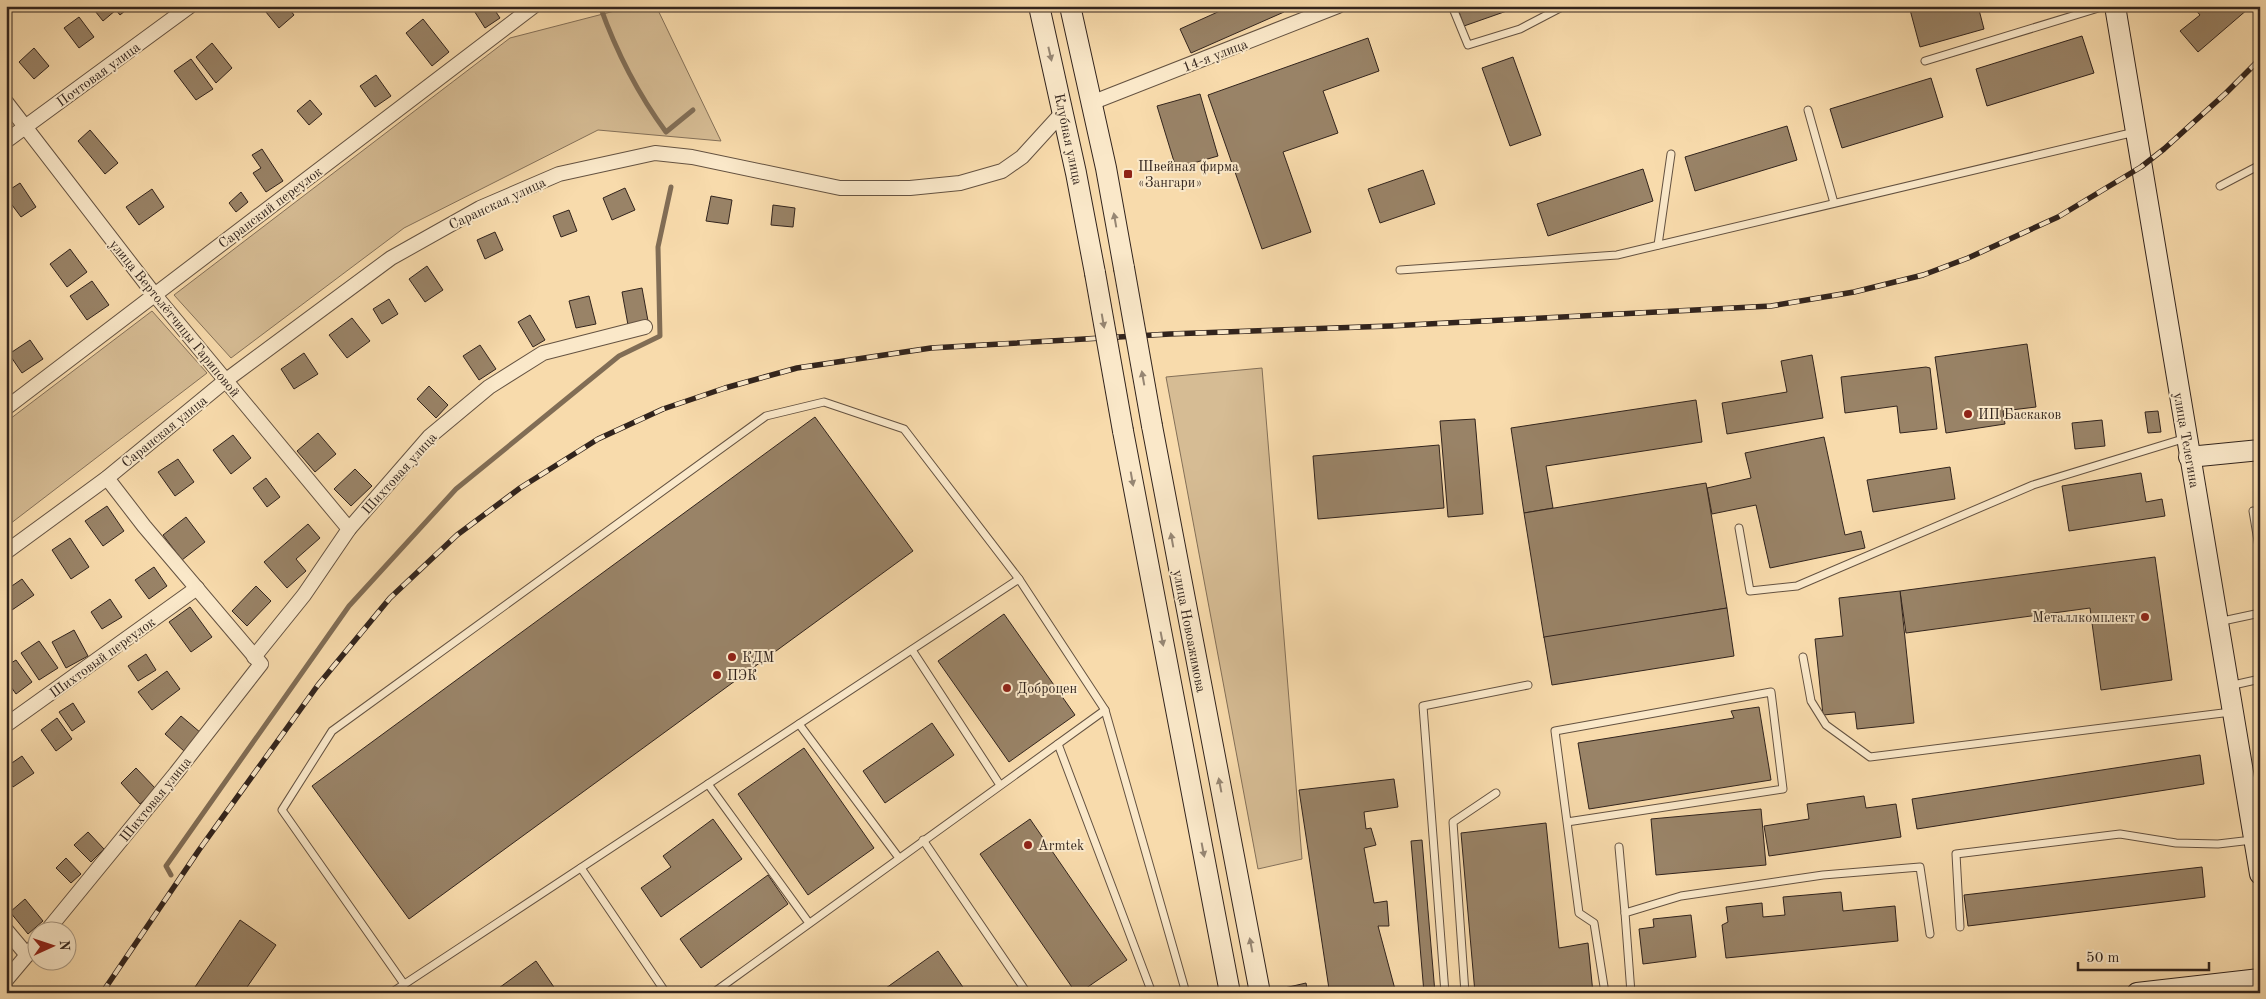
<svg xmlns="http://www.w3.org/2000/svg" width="2266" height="999" font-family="'Old Standard TT',serif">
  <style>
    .green { fill: #d6bc94; stroke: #847058 }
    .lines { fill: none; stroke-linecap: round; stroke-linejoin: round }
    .stream { stroke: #816d55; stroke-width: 5 }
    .building { fill: #998367; stroke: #32241d }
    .lane-casing { stroke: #645241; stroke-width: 9 }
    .street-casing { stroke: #645241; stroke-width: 16 }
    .secondary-casing { stroke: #32241d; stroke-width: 22 }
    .lane { stroke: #fae8c9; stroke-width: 7 }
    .street { stroke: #fae8c9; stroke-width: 14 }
    .secondary { stroke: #fae8c9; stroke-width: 20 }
    .rail-casing { stroke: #32241d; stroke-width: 5.5 }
    .rail { stroke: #fae8c9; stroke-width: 4; stroke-dasharray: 11; stroke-linecap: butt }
    .secondary-bridge-casing { stroke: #32241d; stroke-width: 22; stroke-linecap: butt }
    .secondary-bridge { stroke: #fae8c9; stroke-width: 20 }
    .oneway { fill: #968673 }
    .poi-dot { fill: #8f2418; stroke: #fae8c9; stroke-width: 2 }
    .labels { text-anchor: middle; stroke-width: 4; stroke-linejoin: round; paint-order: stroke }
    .street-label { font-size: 14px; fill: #32241d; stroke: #fae8c9 }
    .poi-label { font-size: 14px; fill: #32241d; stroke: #fae8c9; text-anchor: start }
  </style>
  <rect width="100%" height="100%" fill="#f8dbac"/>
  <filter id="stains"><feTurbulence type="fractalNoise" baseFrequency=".004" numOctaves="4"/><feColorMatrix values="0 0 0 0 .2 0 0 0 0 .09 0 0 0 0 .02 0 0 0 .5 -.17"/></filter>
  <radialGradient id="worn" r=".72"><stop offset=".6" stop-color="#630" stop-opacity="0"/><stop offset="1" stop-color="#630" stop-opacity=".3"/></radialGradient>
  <g class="green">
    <polygon points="634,6 656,6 721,141 598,130 404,228 231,358 174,295 510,38"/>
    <polygon points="152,311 207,373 6,527 6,422"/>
    <polygon points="1262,368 1302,859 1258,869 1166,377"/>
  </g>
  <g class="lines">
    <g class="stream">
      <path d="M600,6C616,51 638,94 666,132L693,110"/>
      <polyline points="171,875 166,866 349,606 456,489 619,356 660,336 658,247 671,187"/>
    </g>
  </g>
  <g class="building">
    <polygon points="91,6 131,6 120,15 116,10 103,21"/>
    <polygon points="261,6 287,6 294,15 279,28"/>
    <polygon points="471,6 492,6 500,18 485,28"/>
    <polygon points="1231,6 1282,6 1284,12 1191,53 1180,29"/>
    <polygon points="1457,6 1521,6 1464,26"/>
    <polygon points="1909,6 1978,6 1984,29 1920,47"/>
    <polygon points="2199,6 2245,6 2248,9 2198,52 2180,31 2200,15 2195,9"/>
    <polygon points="79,17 94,37 79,48 64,28"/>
    <polygon points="423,19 449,52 432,66 406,33"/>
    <polygon points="2082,36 2094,73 1987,106 1976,69"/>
    <polygon points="1368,38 1379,71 1323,91 1338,133 1283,152 1311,232 1262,249 1208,95"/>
    <polygon points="212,43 232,68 216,83 196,57"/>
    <polygon points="34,48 49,66 34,79 19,62"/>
    <polygon points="1513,57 1541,135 1510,146 1482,68"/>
    <polygon points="191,59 213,89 196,100 174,71"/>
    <polygon points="376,75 391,96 375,107 360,86"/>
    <polygon points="1931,78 1943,117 1842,148 1830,109"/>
    <polygon points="1200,94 1218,156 1176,168 1157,106"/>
    <polygon points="310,100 322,114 309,125 297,111"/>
    <polygon points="1787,126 1797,160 1695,191 1685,157"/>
    <polygon points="90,130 118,163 105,174 78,141"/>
    <polygon points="262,149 283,181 266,192 253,173 261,168 252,155"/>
    <polygon points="1643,169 1653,201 1548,236 1537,204"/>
    <polygon points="1423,170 1435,204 1380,223 1368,189"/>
    <polygon points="20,183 36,207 21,217 6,197 6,192"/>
    <polygon points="625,188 635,210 612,220 603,198"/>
    <polygon points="152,189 164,207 139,225 126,207"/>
    <polygon points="241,192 248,202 236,212 229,203"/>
    <polygon points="711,196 732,200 728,224 706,221"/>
    <polygon points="773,205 795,208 793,227 771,225"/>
    <polygon points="569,210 577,231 561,237 553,216"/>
    <polygon points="495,232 503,250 485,259 477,240"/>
    <polygon points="70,249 87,272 67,287 50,264"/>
    <polygon points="427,266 443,290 425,302 409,279"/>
    <polygon points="92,281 109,305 87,320 70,296"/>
    <polygon points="642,288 648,321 628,325 622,292"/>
    <polygon points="589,296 596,324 576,328 569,301"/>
    <polygon points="389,299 398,314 382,324 373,309"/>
    <polygon points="530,315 545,340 533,347 518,322"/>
    <polygon points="352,318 370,341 347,358 329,335"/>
    <polygon points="30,340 43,359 22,373 9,354"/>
    <polygon points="2027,344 2036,407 2003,411 2005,424 1946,433 1935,357"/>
    <polygon points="480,345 496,369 479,380 463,356"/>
    <polygon points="304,353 318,374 294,389 281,369"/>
    <polygon points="1812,355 1823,418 1727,434 1722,403 1787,392 1781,361"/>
    <polygon points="1926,367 1930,368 1937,429 1900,433 1897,406 1845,413 1841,377"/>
    <polygon points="429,386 448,405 436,418 417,399"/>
    <polygon points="1696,400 1702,442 1546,466 1553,508 1524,513 1511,428"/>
    <polygon points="2158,411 2161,432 2148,433 2145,412"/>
    <polygon points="815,417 913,551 409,919 312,786"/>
    <polygon points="1475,419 1483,514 1448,517 1440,421"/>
    <polygon points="2102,420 2105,446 2075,449 2072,423"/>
    <polygon points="318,433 336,454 315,472 297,451"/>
    <polygon points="233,435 251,458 231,474 213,450"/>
    <polygon points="1824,437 1845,535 1861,531 1865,548 1770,568 1756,505 1712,514 1707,488 1751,478 1745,453"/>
    <polygon points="1439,445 1444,508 1318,519 1313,456"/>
    <polygon points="178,459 194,482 175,496 158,472"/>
    <polygon points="1950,467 1955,499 1873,512 1867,480"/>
    <polygon points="355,469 372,486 351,506 334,489"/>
    <polygon points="2141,473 2146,502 2162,499 2165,516 2069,531 2062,486"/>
    <polygon points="266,478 280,497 267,507 253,488"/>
    <polygon points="1706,483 1727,608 1544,638 1524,513"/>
    <polygon points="107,506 124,531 103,546 85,521"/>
    <polygon points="186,517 205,542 182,560 163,535"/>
    <polygon points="308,524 320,538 296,559 306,571 287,588 264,562"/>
    <polygon points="70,538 89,567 71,579 52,550"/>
    <polygon points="2155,557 2172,680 2101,690 2090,608 1906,633 1900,591"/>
    <polygon points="154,567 167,586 149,599 135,580"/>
    <polygon points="22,579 34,595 12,610 6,601 6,590"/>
    <polygon points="256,586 271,601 247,626 232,611"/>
    <polygon points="1900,591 1914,723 1857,729 1855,712 1823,715 1815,639 1843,636 1839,598"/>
    <polygon points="110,599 122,617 102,629 91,612"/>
    <polygon points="190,607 212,637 191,652 169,622"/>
    <polygon points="1727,608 1734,656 1552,685 1544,637"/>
    <polygon points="1004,614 1075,715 1009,762 938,661"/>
    <polygon points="74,630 88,656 66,668 52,642"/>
    <polygon points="39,641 58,668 39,680 21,653"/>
    <polygon points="146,654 156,670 138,681 128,666"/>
    <polygon points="16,660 32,682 16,694 6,680 6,666"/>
    <polygon points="167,671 180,689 152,710 138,692"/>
    <polygon points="73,703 85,722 72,731 59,712"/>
    <polygon points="1759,707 1771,780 1589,809 1578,743 1734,718 1731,711"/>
    <polygon points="181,716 201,733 184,751 165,734"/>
    <polygon points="57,718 72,739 56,751 41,730"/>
    <polygon points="932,723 954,755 885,803 863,771"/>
    <polygon points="804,748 874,848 808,895 738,794"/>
    <polygon points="2200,755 2204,784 1917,829 1912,799"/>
    <polygon points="22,756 34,773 13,787 6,777 6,767"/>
    <polygon points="136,768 156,789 140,804 121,783"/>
    <polygon points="1394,779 1398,807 1364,812 1366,829 1371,828 1376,845 1364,848 1374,903 1387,901 1389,926 1378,926 1396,993 1332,993 1329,989 1299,790"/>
    <polygon points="1864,796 1866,808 1896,804 1901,837 1769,856 1764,826 1809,819 1807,804"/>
    <polygon points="1761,809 1766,865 1656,875 1651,819"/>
    <polygon points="713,819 742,859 661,917 641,888 671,867 663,856"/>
    <polygon points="1030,819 1127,960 1079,993 1076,993 980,854"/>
    <polygon points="1546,823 1559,948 1588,943 1593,993 1475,993 1461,833"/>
    <polygon points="88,832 104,849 91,862 74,845"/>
    <polygon points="1422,840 1435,993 1424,993 1411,841"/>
    <polygon points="66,858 81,874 71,883 56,868"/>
    <polygon points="2202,867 2205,897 1968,926 1964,895"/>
    <polygon points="768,875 788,904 701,968 680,939"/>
    <polygon points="1841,892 1843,911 1895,906 1898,941 1726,958 1722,925 1728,922 1726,907 1762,903 1763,917 1785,915 1783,897"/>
    <polygon points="25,899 43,921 28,934 10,912"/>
    <polygon points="1691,915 1696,957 1643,964 1639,929 1654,927 1653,919"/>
    <polygon points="240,920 276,945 243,993 191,993"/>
    <polygon points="938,951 967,993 879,993"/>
    <polygon points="536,961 558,993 492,993"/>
    <polygon points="1306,983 1308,993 1281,993 1280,989"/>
  </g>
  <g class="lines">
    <defs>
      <g id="lane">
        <polyline points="1452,6 1468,45 1520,29 1564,6"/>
        <polyline points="1990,6 1995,6"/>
        <polyline points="1925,61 2105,6"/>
        <polyline points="1808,110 1834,203"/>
        <polyline points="2220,186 2260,165"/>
        <polyline points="1658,245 1671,154"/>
        <polyline points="1400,270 1617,255 2135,132"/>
        <polyline points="2253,511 2260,553"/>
        <polyline points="1739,528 1750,591 1797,586 2033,485 2186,438"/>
        <polyline points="2218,622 2260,613"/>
        <polyline points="912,650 1000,785"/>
        <polyline points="1803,657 1811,701 1826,725 1870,757 2231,712"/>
        <polyline points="2229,686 2260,679"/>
        <polyline points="799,724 899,858"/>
        <polyline points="1058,744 1152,993"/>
        <polyline points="708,784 809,923"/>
        <polyline points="1567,822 1783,789 1771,692 1555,731 1579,913 1594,923 1605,993"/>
        <polyline points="923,840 1027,993"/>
        <polyline points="1619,847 1625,913"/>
        <polyline points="581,868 666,993"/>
        <polyline points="1960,927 1956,854 2120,834 2176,843 2218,844 2252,840"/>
        <polyline points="404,984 282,810 332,731 766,416 824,402 904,429 1019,579 1105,710 1186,993"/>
        <polyline points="391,993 1019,579"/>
        <polyline points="713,993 1105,710"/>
        <polyline points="1445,993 1423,706 1528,685"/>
        <polyline points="1465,993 1453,822 1496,793"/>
        <polyline points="1631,993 1625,913 1681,896 1823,875 1920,867 1930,934"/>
      </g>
      <g id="street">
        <polyline points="6,102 154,294 349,529"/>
        <polyline points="1091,103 1338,6"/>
        <polyline points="6,141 190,6"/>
        <polyline points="6,408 534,6"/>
        <polyline points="6,552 107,478 225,381 391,258 480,208 559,174 655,153 692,157 840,188 910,188 960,183 1002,171 1022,157 1063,112"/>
        <polyline points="254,657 304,595 349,529 429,437 489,387 543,353 645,327"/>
        <polyline points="6,725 197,588"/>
        <polyline points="6,930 27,955"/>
        <polyline points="46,932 176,773 261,664 144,526 107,478"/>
        <polyline points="6,980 38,942"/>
      </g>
      <g id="secondary">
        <polyline points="1039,6 1076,173 1095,273"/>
        <polyline points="1070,6 1106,168 1124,268"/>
        <polyline points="2115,6 2260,874"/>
        <polyline points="1152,426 1260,993"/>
        <polyline points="1123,431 1230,993"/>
        <polyline points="2189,457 2260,450"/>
        <polyline points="2137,993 2260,979"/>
      </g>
    </defs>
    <use href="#lane" class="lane-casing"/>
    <use href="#street" class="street-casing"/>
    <use href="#secondary" class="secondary-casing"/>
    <use href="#lane" class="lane"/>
    <use href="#street" class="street"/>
    <use href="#secondary" class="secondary"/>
    <defs>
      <polyline id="rail" points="102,993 199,850 318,685 390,598 457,535 520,488 598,439 663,409 725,388 797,368 931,348 1170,334 1390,326 1771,306 1854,292 1923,275 1968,258 2058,217 2141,167 2164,149 2226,93 2260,59"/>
    </defs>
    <use href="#rail" class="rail-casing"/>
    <use href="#rail" class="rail"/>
    <defs>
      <g id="secondary-bridge">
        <polyline points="1124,268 1152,426"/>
        <polyline points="1095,273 1123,431"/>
      </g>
    </defs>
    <use href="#secondary-bridge" class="secondary-bridge-casing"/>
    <use href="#secondary-bridge" class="secondary-bridge"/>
  </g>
  <defs><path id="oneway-solid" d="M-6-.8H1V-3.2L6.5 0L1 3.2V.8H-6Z" transform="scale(1.25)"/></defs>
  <g class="oneway">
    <use href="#oneway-solid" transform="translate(1050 54) rotate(77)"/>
    <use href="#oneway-solid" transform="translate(1115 220) rotate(-100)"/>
    <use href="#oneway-solid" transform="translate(1103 321) rotate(80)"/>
    <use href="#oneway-solid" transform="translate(1143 378) rotate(-100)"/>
    <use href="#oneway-solid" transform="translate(1132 479) rotate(80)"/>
    <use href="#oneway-solid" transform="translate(1172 540) rotate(-100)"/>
    <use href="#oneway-solid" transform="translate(1162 639) rotate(79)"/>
    <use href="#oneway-solid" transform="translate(1220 785) rotate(-101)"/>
    <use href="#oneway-solid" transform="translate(1203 850) rotate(79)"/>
    <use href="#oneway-solid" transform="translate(1251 945) rotate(-101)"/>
  </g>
  <g class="poi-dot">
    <rect x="1123" y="169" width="10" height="10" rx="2.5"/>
    <circle cx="1968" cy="414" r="5"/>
    <circle cx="2145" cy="617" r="5"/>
    <circle cx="732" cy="657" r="5"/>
    <circle cx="717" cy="675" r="5"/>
    <circle cx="1007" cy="688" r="5"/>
    <circle cx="1028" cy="845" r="5"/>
  </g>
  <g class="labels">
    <g class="street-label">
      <text transform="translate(1215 55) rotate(-21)" y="5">14-я улица</text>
      <text transform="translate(98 74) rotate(-36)" y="5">Почтовая улица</text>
      <text transform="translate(1069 139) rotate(78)" y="5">Клубная улица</text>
      <text transform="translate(497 203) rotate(-25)" y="5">Саранская улица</text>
      <text transform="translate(270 207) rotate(-37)" y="5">Саранский переулок</text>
      <text transform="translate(175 318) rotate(51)" y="5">улица Вертолётчицы Гариповой</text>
      <text transform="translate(164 431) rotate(-39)" y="5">Саранская улица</text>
      <text transform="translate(2187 440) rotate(80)" y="5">улица Телегина</text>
      <text transform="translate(399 473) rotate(-48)" y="5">Шихтовая улица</text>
      <text transform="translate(1190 631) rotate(79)" y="5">улица Новоажимова</text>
      <text transform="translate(102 657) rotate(-36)" y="5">Шихтовый переулок</text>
      <text transform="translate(155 799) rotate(-51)" y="5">Шихтовая улица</text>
    </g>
    <g class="poi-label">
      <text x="1138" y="171">Швейная фирма<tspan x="1138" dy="16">«Зангари»</tspan></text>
      <text x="1978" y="419">ИП Баскаков</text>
      <text x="2135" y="622" text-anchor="end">Металлкомплект</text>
      <text x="742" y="662">КДМ</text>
      <text x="727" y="680">ПЭК</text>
      <text x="1017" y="693">Доброцен</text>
      <text x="1038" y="850">Armtek</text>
    </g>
  </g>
  <rect width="2266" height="999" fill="none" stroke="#f8dbac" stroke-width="25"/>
  <rect x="8" y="8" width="2251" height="984" fill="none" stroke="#32241d" stroke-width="2.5"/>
  <rect x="12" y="12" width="2241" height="974" fill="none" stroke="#32241d"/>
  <g transform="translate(52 946) rotate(87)"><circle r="24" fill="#fae8c9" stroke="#aa9a84"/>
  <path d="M0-4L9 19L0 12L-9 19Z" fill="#8f2418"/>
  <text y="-8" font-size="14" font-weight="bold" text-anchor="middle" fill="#32241d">N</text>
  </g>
  <path d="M2078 962v8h131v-8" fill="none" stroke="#32241d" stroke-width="2.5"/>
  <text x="2086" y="962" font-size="15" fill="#32241d" stroke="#fae8c9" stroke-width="4" paint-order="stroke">50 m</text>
  <rect width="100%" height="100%" filter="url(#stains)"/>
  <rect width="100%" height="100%" fill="url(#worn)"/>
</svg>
